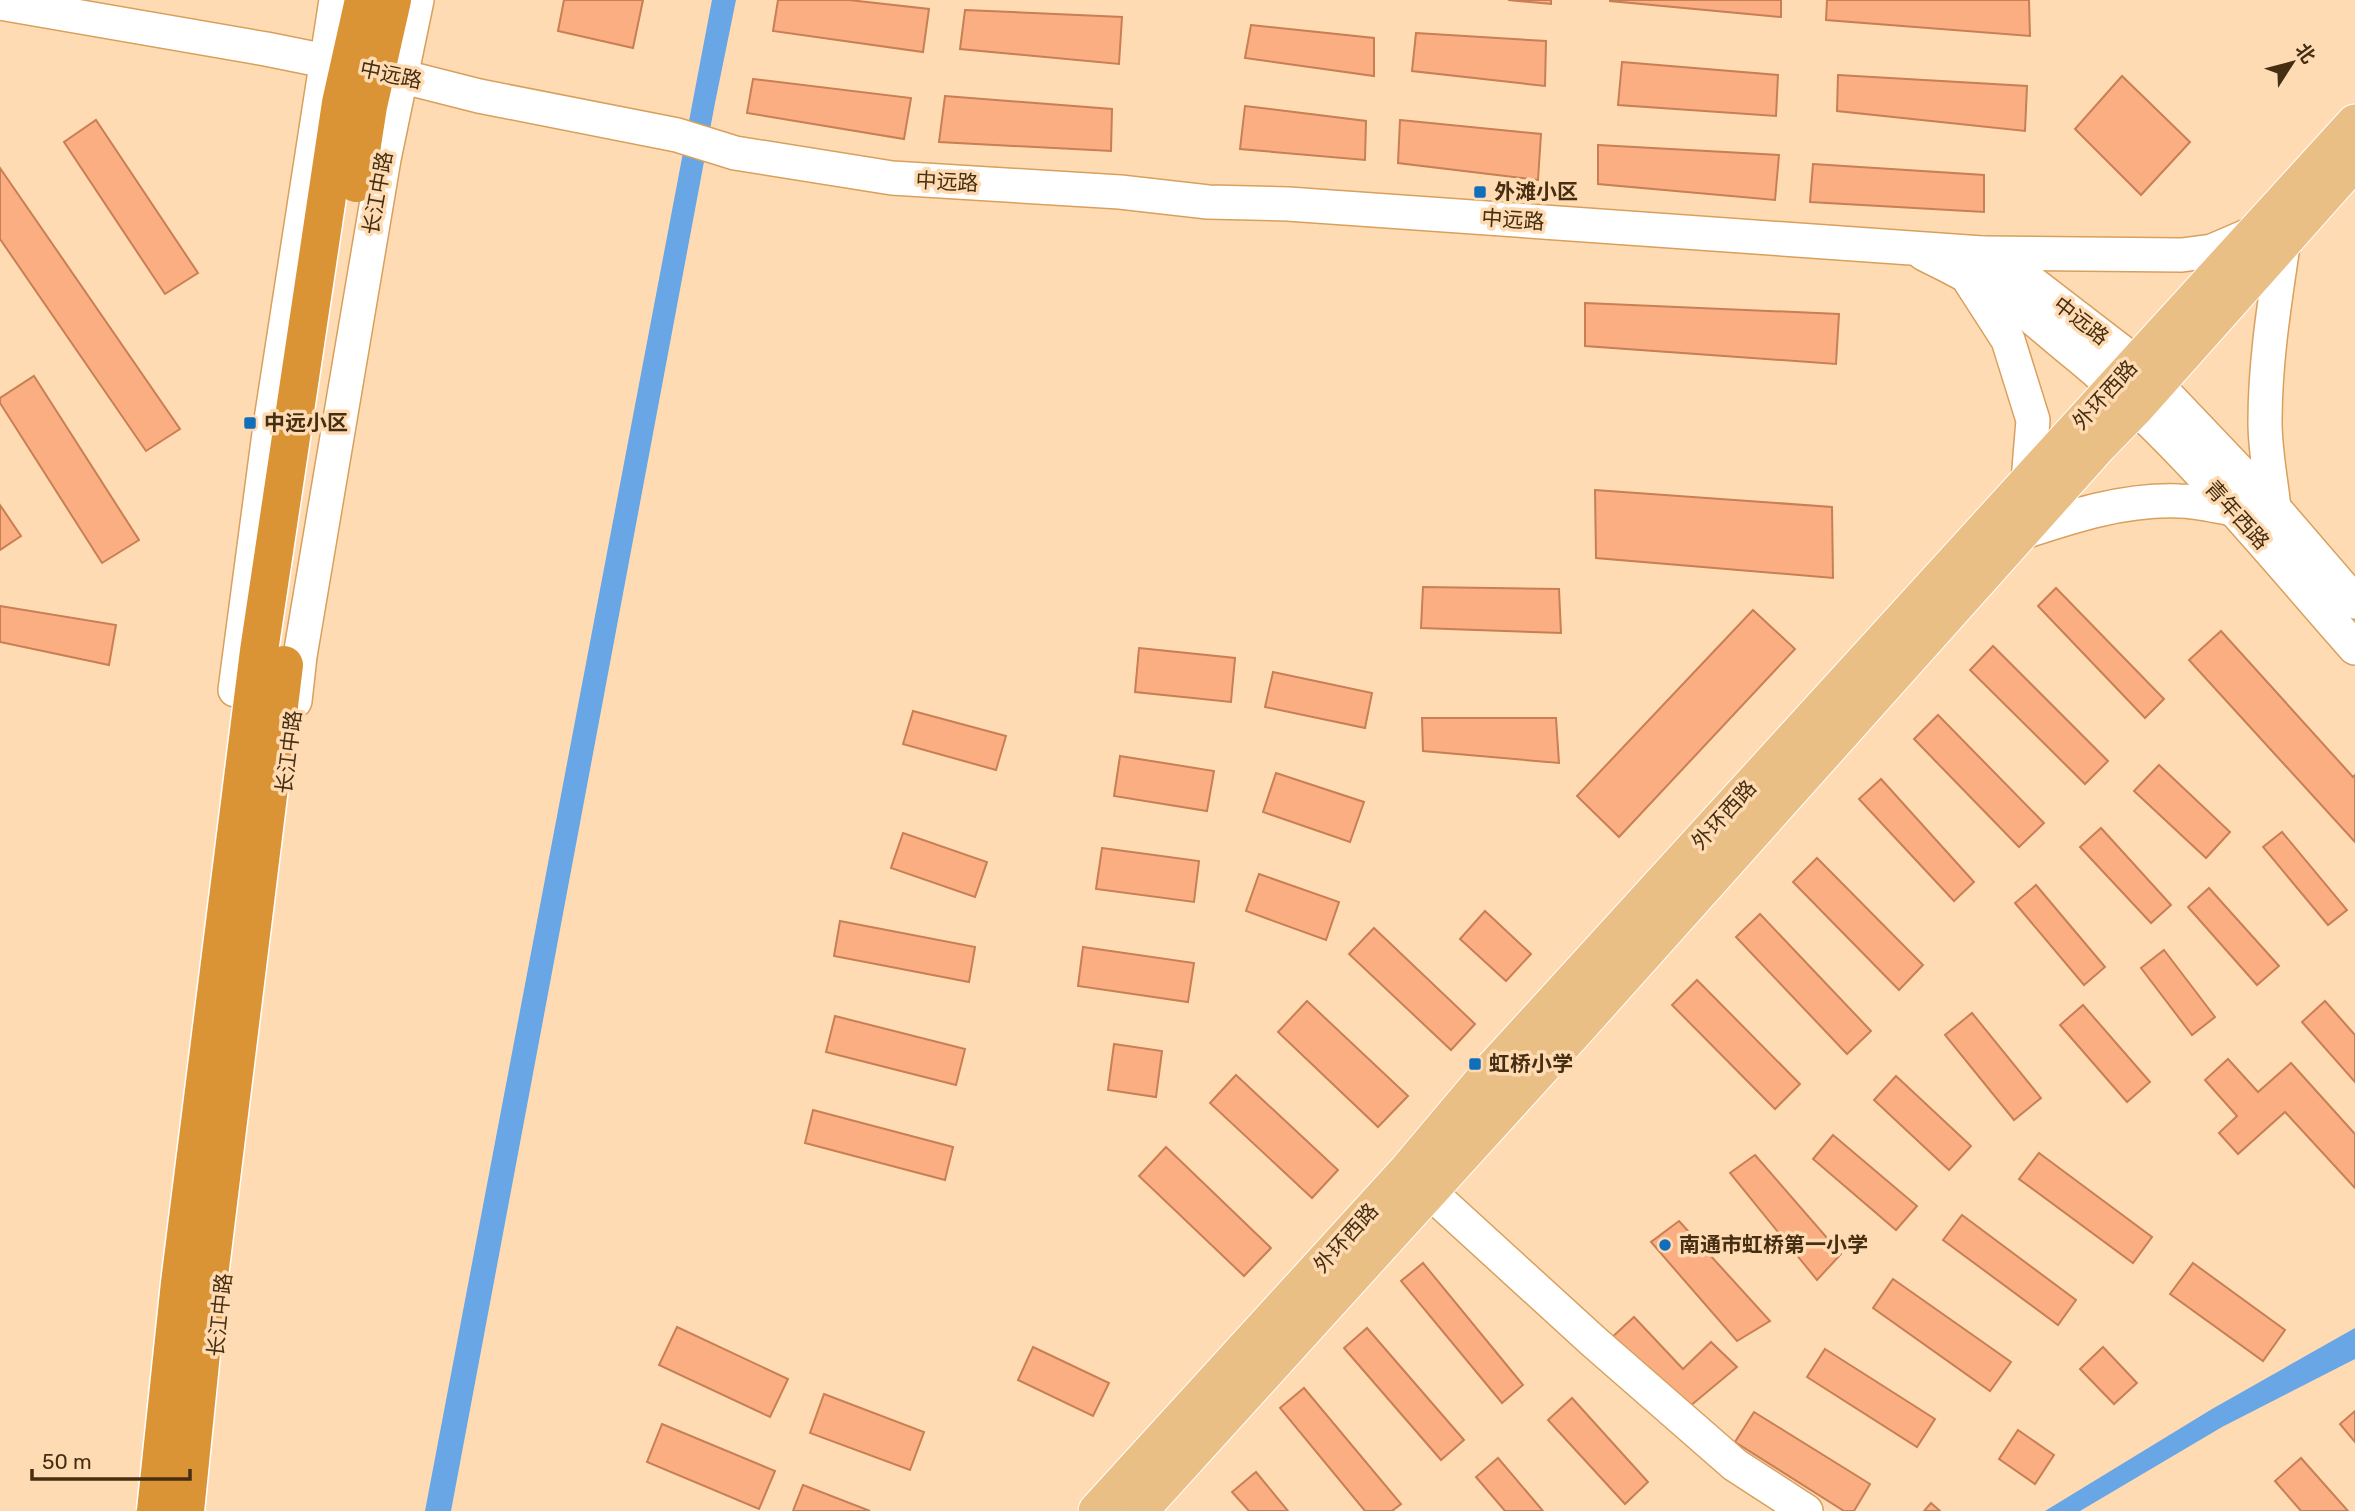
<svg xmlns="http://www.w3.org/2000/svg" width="2355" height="1511" font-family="Rubik,'Noto Sans SC',sans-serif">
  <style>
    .water { fill: #68a6e5 }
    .building { fill: #fbae82; stroke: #c87f54; stroke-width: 2 }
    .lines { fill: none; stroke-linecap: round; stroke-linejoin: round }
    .secondary-casing { stroke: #d8a05c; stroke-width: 36 }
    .primary-casing { stroke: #fff; stroke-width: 39 }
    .secondary { stroke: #fff; stroke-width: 33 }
    .primary { stroke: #e9bf86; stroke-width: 37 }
    .highway-bridge-casing { stroke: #fff; stroke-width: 41; stroke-linecap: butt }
    .highway-bridge { stroke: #da9436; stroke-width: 38 }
    .poi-dot { fill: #106eba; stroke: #ffdbb4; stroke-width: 2.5 }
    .labels { text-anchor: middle; stroke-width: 7; stroke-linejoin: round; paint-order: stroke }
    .street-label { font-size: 21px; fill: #452e11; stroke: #ffdbb4 }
    .poi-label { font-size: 21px; font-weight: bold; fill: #452e11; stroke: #ffdbb4; text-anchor: start }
  </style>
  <rect width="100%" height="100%" fill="#ffdbb4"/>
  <g class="water">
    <polygon points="712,0 736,0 715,103 451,1511 425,1511"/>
    <polygon points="2355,1328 2355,1359 2222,1427 2080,1511 2045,1511 2212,1409"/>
  </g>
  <g class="building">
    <polygon points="564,0 643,0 633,48 558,31"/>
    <polygon points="778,0 849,0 929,9 923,52 773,31"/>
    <polygon points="1508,0 1551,0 1551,4"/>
    <polygon points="1610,0 1781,0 1781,17 1610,1"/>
    <polygon points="1827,0 2029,0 2030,36 1826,20"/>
    <polygon points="965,10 1122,17 1119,64 960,49"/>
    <polygon points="1251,25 1374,38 1374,76 1245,58"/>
    <polygon points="1416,33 1546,41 1545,86 1412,71"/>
    <polygon points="1622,62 1778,75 1776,116 1618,105"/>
    <polygon points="1838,75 2027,86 2025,131 1837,111"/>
    <polygon points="2122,76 2190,142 2141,195 2075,129"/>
    <polygon points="753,79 911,98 904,139 747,113"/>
    <polygon points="945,96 1112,109 1111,151 939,142"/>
    <polygon points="1245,106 1366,121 1365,160 1240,149"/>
    <polygon points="96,120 198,273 165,294 64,142"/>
    <polygon points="1400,120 1541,134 1538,180 1398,163"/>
    <polygon points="1598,145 1779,155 1775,200 1598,184"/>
    <polygon points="1813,164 1984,175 1984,212 1810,202"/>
    <polygon points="0,168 180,429 146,451 0,239"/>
    <polygon points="1585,303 1839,314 1836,364 1585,346"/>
    <polygon points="34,376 139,540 102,563 0,403 0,398"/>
    <polygon points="1595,490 1832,507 1833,578 1596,558"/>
    <polygon points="0,505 21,536 0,550"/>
    <polygon points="1423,587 1559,589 1561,633 1421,628"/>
    <polygon points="2056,588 2164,699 2145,718 2038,606"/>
    <polygon points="0,606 116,625 109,665 0,642"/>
    <polygon points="1753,610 1795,649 1619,837 1577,796"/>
    <polygon points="2221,631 2353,777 2355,775 2355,842 2189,660"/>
    <polygon points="1993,646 2108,761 2085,784 1970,670"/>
    <polygon points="1139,648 1235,658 1231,702 1135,692"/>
    <polygon points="1273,672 1372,693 1365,728 1265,707"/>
    <polygon points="913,711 1006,736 996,770 903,744"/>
    <polygon points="1938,715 2044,823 2019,847 1914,739"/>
    <polygon points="1422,718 1556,718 1559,763 1423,751"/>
    <polygon points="1120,756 1214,771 1207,811 1114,796"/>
    <polygon points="2159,765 2230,832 2206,858 2134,791"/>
    <polygon points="1276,773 1364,802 1350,842 1263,812"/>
    <polygon points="1881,779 1974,882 1954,901 1859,799"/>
    <polygon points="2101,828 2171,905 2151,923 2080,847"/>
    <polygon points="2282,832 2347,910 2328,925 2263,847"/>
    <polygon points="903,833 987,862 975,897 891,868"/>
    <polygon points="1102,848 1199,861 1194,902 1096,889"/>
    <polygon points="1817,858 1923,965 1899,990 1793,882"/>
    <polygon points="1259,874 1339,902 1326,940 1246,911"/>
    <polygon points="2036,885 2105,967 2084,985 2015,903"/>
    <polygon points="2209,888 2279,966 2257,985 2188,907"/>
    <polygon points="1485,911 1531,954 1506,981 1460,939"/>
    <polygon points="1760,914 1871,1031 1847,1054 1736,937"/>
    <polygon points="840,921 975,947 969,982 834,956"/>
    <polygon points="1374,928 1475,1024 1451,1050 1349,954"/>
    <polygon points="1083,947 1194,963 1188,1002 1078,986"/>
    <polygon points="2164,950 2215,1017 2192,1035 2141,968"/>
    <polygon points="1697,980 1800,1084 1775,1109 1672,1005"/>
    <polygon points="1307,1001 1408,1096 1378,1127 1278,1032"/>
    <polygon points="2325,1001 2355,1035 2355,1082 2302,1022"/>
    <polygon points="2083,1005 2150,1082 2127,1102 2060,1025"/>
    <polygon points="1972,1013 2041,1098 2014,1120 1945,1035"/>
    <polygon points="835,1016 965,1049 956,1085 826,1052"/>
    <polygon points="1114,1044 1162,1051 1156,1097 1108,1090"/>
    <polygon points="2228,1059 2258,1092 2291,1063 2355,1134 2355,1188 2285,1112 2238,1154 2219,1133 2237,1116 2205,1080"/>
    <polygon points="1236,1075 1338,1170 1312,1198 1210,1103"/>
    <polygon points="1896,1076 1971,1146 1949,1170 1874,1100"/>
    <polygon points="813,1110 953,1147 945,1180 805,1143"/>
    <polygon points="1833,1135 1917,1206 1896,1230 1813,1159"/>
    <polygon points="1166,1147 1271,1248 1244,1276 1139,1176"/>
    <polygon points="2039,1153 2152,1237 2133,1263 2019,1179"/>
    <polygon points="1755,1155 1841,1254 1817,1280 1730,1173"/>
    <polygon points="1962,1215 2076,1300 2058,1325 1943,1240"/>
    <polygon points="1679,1221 1770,1321 1737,1341 1651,1242"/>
    <polygon points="1423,1263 1523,1385 1502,1403 1401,1281"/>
    <polygon points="2193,1263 2285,1330 2263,1361 2170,1294"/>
    <polygon points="1893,1279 2011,1362 1990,1391 1873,1308"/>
    <polygon points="1634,1317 1683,1369 1711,1342 1737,1367 1683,1412 1609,1340"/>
    <polygon points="677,1327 788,1379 770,1417 659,1365"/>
    <polygon points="1367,1328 1464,1440 1441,1460 1344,1348"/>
    <polygon points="1033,1347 1109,1383 1093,1416 1018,1380"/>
    <polygon points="2103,1347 2137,1383 2114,1404 2080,1369"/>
    <polygon points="1825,1349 1935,1419 1917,1447 1807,1377"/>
    <polygon points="1304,1388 1401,1504 1392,1511 1365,1511 1280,1408"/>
    <polygon points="824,1394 924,1432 910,1470 810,1433"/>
    <polygon points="1572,1398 1648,1482 1625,1504 1548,1420"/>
    <polygon points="2355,1411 2355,1442 2340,1424"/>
    <polygon points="1754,1412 1870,1484 1854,1511 1844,1511 1735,1442"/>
    <polygon points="662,1424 775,1471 759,1509 647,1462"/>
    <polygon points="2018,1430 2054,1455 2035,1484 1999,1459"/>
    <polygon points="1498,1458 1543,1511 1505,1511 1476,1477"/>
    <polygon points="2301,1458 2348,1511 2301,1511 2275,1481"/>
    <polygon points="1256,1472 1288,1511 1249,1511 1232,1492"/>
    <polygon points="803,1485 870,1511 793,1511"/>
    <polygon points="1931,1503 1940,1511 1924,1511"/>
  </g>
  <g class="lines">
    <defs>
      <g id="secondary">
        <polyline points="0,3 266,49 400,76 479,96 677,135 735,153 892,178 1120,192 1208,202 1288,204 1982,253 2031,282 2135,362 2274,508 2355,602"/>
        <polyline points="1984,253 2182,255 2212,251 2254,233"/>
        <path d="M1924,254C1953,268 1981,283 2008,300C2029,313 2047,331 2066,346C2175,433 2263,544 2355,648"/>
        <polyline points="1970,281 2008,340 2033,420 2028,481"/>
        <path d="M2274,508C2271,480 2265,451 2265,422C2265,360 2275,300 2284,239"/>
        <path d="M2021,533C2072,516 2124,499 2179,501C2196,501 2215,506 2232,509"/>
        <polyline points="235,690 270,426 336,0"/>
        <polyline points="295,701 300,656 384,159 417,0"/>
        <polyline points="1409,1173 1593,1341 1735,1465 1806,1511"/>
      </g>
      <g id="primary">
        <polyline points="1097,1511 1407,1171 1492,1070 2355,123"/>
        <polyline points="1139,1511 1582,1023 2099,445 2137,406 2355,161"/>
      </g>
    </defs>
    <use href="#secondary" class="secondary-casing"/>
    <use href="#primary" class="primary-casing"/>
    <use href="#secondary" class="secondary"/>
    <use href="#primary" class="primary"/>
    <defs>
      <g id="highway-bridge">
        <polyline points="356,183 368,106 392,0"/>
        <polyline points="156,1511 180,1283 259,651 341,103 364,0"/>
        <polyline points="185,1511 208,1284 284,665"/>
      </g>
    </defs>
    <use href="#highway-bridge" class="highway-bridge-casing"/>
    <use href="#highway-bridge" class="highway-bridge"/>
  </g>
  <g class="poi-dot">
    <rect x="1473" y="185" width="14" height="14" rx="3.5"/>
    <rect x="243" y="416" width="14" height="14" rx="3.5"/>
    <rect x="1468" y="1057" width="14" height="14" rx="3.5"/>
    <circle cx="1665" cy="1245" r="7"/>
  </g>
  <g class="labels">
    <g class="street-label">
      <text transform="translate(391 75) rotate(12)" y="7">中远路</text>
      <text transform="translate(947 182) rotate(3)" y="7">中远路</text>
      <text transform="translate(378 193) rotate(-80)" y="7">长江中路</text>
      <text transform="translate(1513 220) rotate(4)" y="7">中远路</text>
      <text transform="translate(2081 321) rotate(38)" y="7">中远路</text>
      <text transform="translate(2105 395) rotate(-48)" y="7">外环西路</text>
      <text transform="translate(2237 515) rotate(48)" y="7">青年西路</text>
      <text transform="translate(289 752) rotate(-83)" y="7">长江中路</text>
      <text transform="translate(1724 815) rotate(-48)" y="7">外环西路</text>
      <text transform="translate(1346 1238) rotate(-48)" y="7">外环西路</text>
      <text transform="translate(220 1315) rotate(-84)" y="7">长江中路</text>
    </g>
    <g class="poi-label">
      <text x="1494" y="199">外滩小区</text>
      <text x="264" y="430">中远小区</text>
      <text x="1489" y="1071">虹桥小学</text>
      <text x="1679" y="1252">南通市虹桥第一小学</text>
    </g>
  </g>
  <g transform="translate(2292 63) rotate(54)" stroke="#ffdbb4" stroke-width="5" paint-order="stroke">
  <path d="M0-5L12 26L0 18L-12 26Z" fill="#452e11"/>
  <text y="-10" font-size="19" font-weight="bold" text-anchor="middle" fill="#452e11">北</text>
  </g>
  <path d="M32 1469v10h158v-10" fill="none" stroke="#452e11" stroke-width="3.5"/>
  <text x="42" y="1469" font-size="21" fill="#452e11" stroke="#ffdbb4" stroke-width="5" paint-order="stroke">50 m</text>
</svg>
